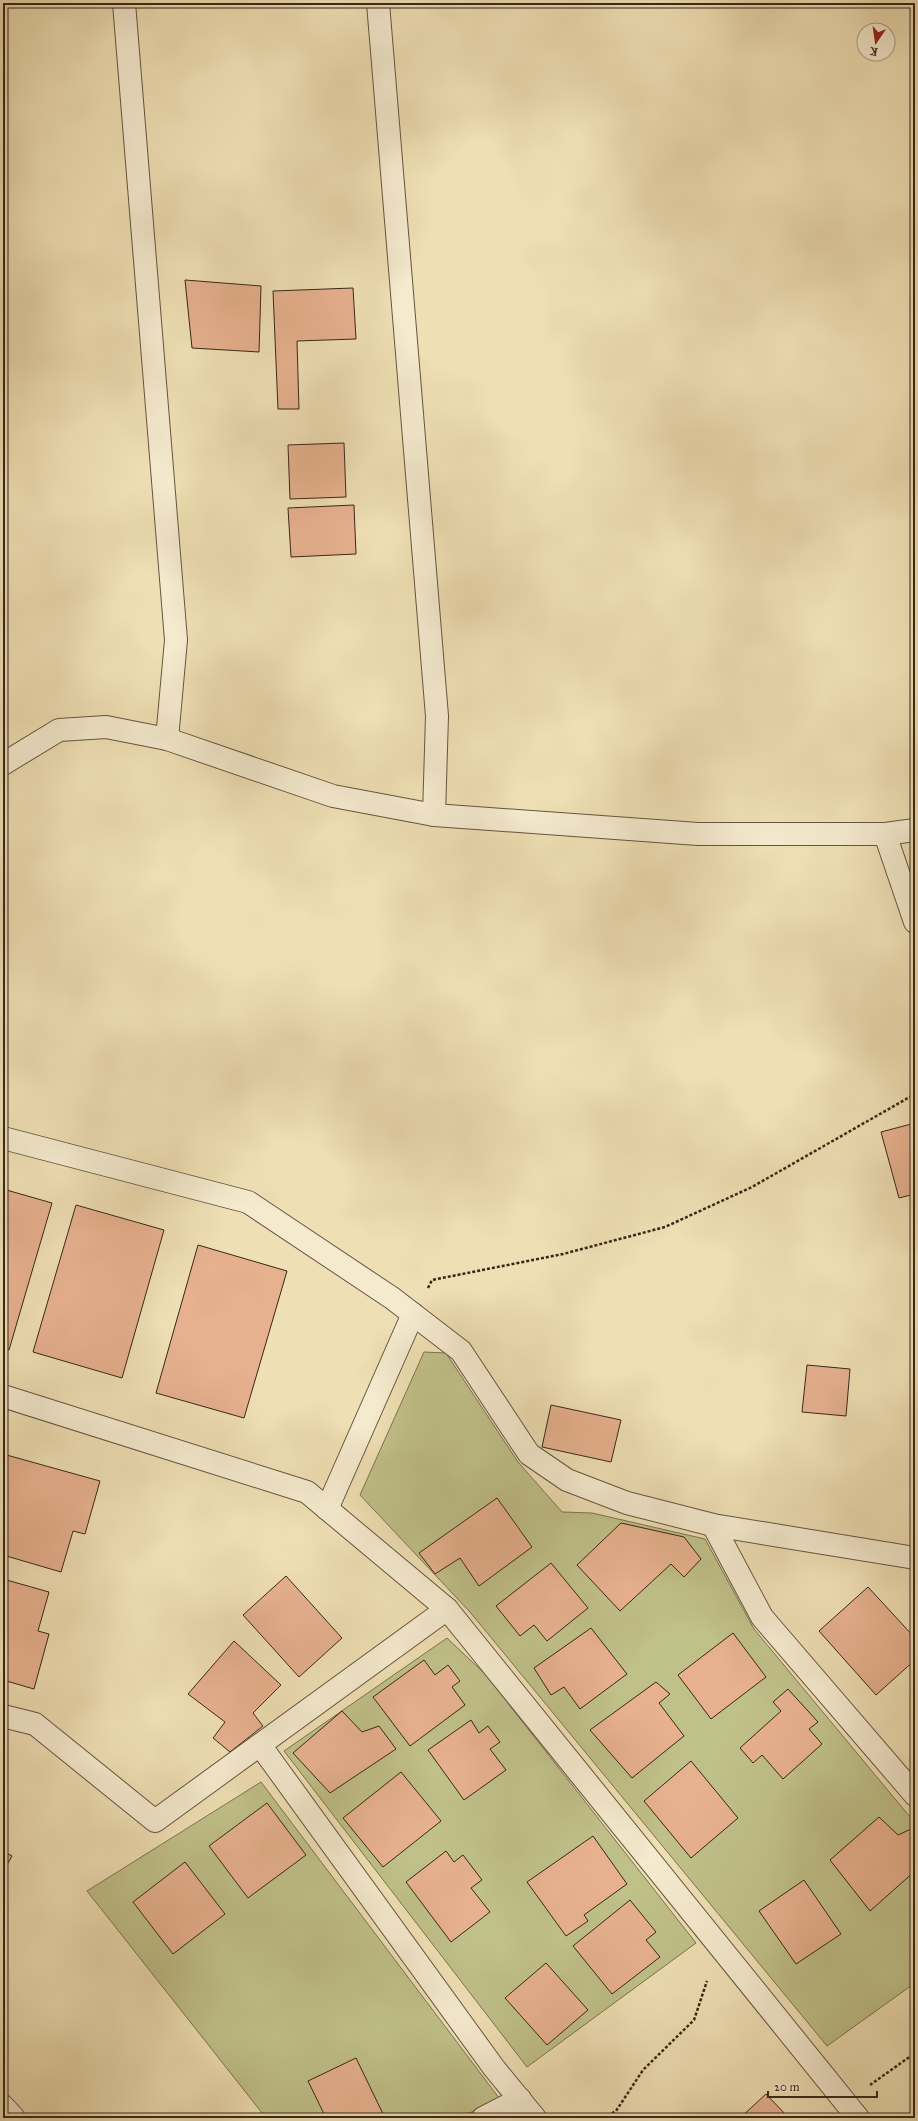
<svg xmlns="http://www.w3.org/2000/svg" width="918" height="2121" font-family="'IM FELL Great Primer',serif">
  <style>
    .grass { fill: #c0c089; stroke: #7c7450 }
    .building { fill: #e7b18f; stroke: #372718 }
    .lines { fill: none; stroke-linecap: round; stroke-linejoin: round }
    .minor-casing { stroke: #65553f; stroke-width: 24 }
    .tertiary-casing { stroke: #65553f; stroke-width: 24 }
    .path { stroke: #372718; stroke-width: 2.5; stroke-dasharray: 3 2; stroke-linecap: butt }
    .minor { stroke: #f5eace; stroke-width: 22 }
    .tertiary { stroke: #f5eace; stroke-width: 22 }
  </style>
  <rect width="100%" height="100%" fill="#efdfb4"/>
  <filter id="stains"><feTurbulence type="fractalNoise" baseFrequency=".005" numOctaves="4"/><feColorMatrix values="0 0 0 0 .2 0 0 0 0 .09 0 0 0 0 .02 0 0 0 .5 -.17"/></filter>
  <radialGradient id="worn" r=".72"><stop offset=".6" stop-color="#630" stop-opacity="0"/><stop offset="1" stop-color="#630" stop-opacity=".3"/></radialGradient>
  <g class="grass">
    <polygon points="424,1352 446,1353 518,1462 562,1512 592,1513 705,1539 754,1629 915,1823 915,1983 827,2046 470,1612 360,1495"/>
    <polygon points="447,1638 485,1674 696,1943 527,2067 284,1751"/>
    <polygon points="261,1782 499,2098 475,2111 452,2118 266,2118 87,1891"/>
  </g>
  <g class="building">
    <polygon points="185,280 261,286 259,352 192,348"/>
    <polygon points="353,288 356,339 297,341 299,409 278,409 273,291"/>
    <polygon points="344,443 346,497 290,499 288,445"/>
    <polygon points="354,505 356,554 291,557 288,508"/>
    <polygon points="915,1123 915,1194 899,1198 881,1132"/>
    <polygon points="3,1189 52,1203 9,1350 3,1349"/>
    <polygon points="76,1205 164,1230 122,1378 33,1352"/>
    <polygon points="198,1245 287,1271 244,1418 156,1393"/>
    <polygon points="807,1365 850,1369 846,1416 802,1412"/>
    <polygon points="551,1405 621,1420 611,1462 542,1447"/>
    <polygon points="3,1454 100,1481 85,1534 73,1531 61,1572 3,1555"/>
    <polygon points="497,1498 532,1547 479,1586 460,1558 435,1574 419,1553"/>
    <polygon points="621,1523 684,1537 701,1559 684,1577 671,1564 620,1611 577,1565"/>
    <polygon points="551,1563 588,1608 547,1641 534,1625 520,1636 496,1606"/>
    <polygon points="286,1576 342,1638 299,1677 243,1615"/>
    <polygon points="3,1579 49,1592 38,1631 49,1634 34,1689 3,1680"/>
    <polygon points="868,1587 915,1638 915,1660 876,1695 819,1631"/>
    <polygon points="591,1628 627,1674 580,1709 564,1687 551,1695 534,1668"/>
    <polygon points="733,1633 766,1677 711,1719 678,1675"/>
    <polygon points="234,1641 281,1685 253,1713 263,1726 230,1752 213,1738 225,1722 188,1694"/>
    <polygon points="424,1660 435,1675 448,1665 460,1681 452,1687 465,1705 410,1746 373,1697"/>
    <polygon points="656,1682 670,1694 659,1703 684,1736 632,1778 590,1730"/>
    <polygon points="788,1689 818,1722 809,1729 822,1744 783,1779 762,1755 753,1763 740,1748 781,1711 773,1702"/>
    <polygon points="342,1711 362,1732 379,1726 396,1749 330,1793 293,1753"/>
    <polygon points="471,1720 479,1733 488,1726 500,1742 490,1749 506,1770 464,1800 428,1750"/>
    <polygon points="691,1761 738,1818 691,1858 644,1801"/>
    <polygon points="401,1772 441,1821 383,1867 343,1818"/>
    <polygon points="267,1803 306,1855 248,1898 209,1846"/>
    <polygon points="879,1817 898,1835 911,1829 915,1835 915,1871 870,1911 830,1860"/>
    <polygon points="593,1836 627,1884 584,1915 588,1921 566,1936 527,1882"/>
    <polygon points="3,1851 12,1856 3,1872"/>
    <polygon points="446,1851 454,1862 463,1855 482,1880 471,1888 490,1912 451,1942 406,1882"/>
    <polygon points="185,1862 225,1914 173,1954 133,1902"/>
    <polygon points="804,1880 841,1934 796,1964 759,1911"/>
    <polygon points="630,1900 656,1932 646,1940 660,1957 612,1994 573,1946"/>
    <polygon points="546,1963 588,2010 547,2045 505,1998"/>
    <polygon points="356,2058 385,2118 326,2118 308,2081"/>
    <polygon points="766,2094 789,2118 740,2118"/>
  </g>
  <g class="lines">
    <defs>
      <g id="minor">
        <polyline points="124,3 176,640 167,739"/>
        <polyline points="378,3 437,716 434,815"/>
        <polyline points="885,834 915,922"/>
        <polyline points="3,1138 248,1202 392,1298 461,1351 529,1454 567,1480 627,1503 713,1525 915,1558"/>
        <polyline points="3,1396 307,1492 447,1609 858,2118"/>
        <polyline points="327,1509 413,1314"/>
        <polyline points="713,1525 762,1617 915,1795"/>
        <polyline points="3,1716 35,1724 155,1821 447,1609"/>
        <polyline points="260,1745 494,2068 535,2118"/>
        <polyline points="3,2106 14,2118"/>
        <polyline points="483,2118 520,2099"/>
      </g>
      <polyline id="tertiary" points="3,764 59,730 106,727 167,739 333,796 434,815 698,834 885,834 915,830"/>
    </defs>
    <use href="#minor" class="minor-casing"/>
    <use href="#tertiary" class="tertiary-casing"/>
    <g class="path">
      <polyline points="428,1288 432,1280 563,1254 665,1227 752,1187 915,1094"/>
      <polyline points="870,2085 915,2053"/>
      <polyline points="603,2118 616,2111 643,2070 694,2020 707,1981"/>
    </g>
    <use href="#minor" class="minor"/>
    <use href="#tertiary" class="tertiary"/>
  </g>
  <rect width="918" height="2121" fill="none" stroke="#efdfb4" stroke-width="16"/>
  <rect x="4" y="4" width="910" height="2113" fill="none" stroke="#372718" stroke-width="2"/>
  <rect x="8" y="8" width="902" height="2105" fill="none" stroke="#372718"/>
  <g transform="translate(876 42) rotate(193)"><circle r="19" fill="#f5eace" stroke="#a99c85"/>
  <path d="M0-3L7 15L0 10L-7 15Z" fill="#8f2418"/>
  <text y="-6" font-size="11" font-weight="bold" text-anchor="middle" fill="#372718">K</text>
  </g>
  <path d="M768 2091v6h109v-6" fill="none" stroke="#372718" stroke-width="2"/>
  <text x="774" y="2091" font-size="12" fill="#372718" stroke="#f5eace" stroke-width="3" paint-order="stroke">20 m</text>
  <rect width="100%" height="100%" filter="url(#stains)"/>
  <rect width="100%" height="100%" fill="url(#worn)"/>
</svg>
